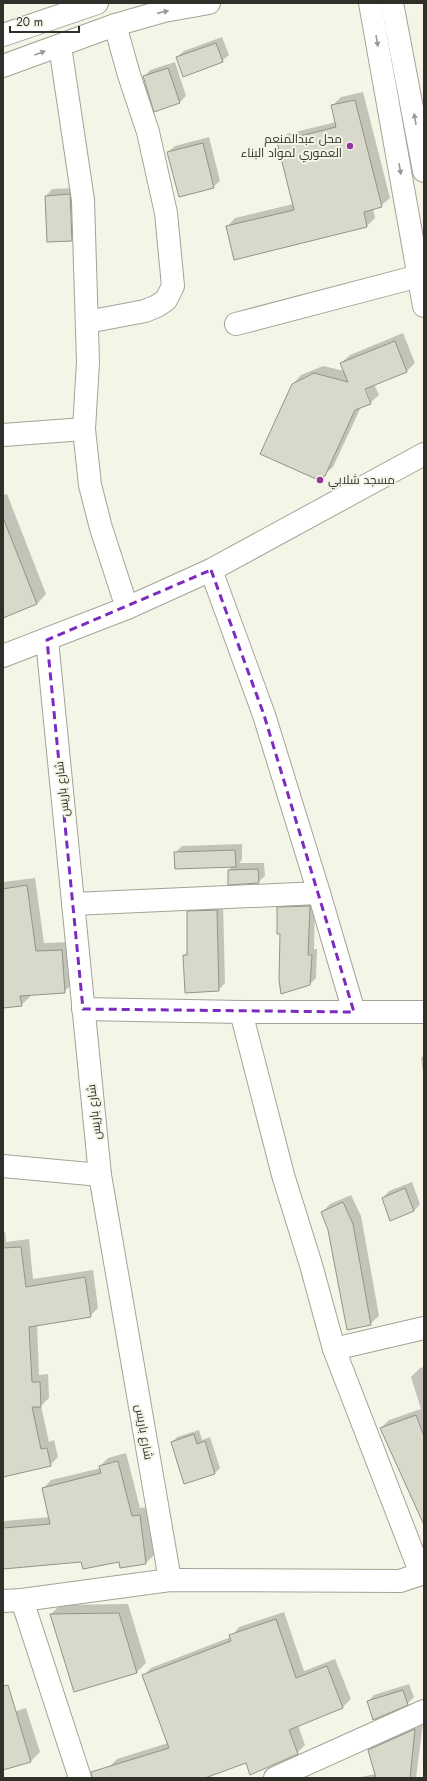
<svg xmlns="http://www.w3.org/2000/svg" width="427" height="1781" font-family="Jost,Cairo,sans-serif">
  <style>
    .shadow { fill: #0003; fill-rule: evenodd }
    .building { fill: #d8d9cb; stroke: #939487 }
    .lines { fill: none; stroke-linecap: round; stroke-linejoin: round }
    .minor-casing { stroke: #a3a496; stroke-width: 24 }
    .minor { stroke: #fff; stroke-width: 22 }
    .oneway { fill: #989895 }
    .marked { fill: none; stroke: #7b2cbf; stroke-width: 3; stroke-dasharray: 8 5; stroke-linejoin: round }
    .poi-dot { fill: #93359e; stroke: #f4f5e7; stroke-width: 1.5 }
    .labels { text-anchor: middle; stroke-width: 4; stroke-linejoin: round; paint-order: stroke }
    .poi-label { font-size: 12px; fill: #30302b; stroke: #f4f5e7; text-anchor: end }
    .street-label { font-size: 12px; fill: #30302b; stroke: #f4f5e7 }
  </style>
  <rect width="100%" height="100%" fill="#f4f5e7"/>
  <g class="shadow">
    <polygon points="222,37 229,55 222,61 177,57 184,51"/>
    <polygon points="175,62 186,96 180,102 144,77 150,70"/>
    <polygon points="363,92 390,198 381,206 373,208 375,218 367,226 235,259 227,227 235,218 293,204 278,142 287,134 336,122 332,106 341,97"/>
    <polygon points="209,137 220,181 213,187 168,152 175,146"/>
    <polygon points="76,188 78,234 71,240 48,241 46,196 52,189"/>
    <path d="M403,333L415,363L407,371L374,384L379,395L370,403L361,407L333,467L324,475L293,384L301,375L323,366L345,371L341,363L350,355ZM364,384L370,400H368L362,385Z"/>
    <polygon points="7,494 46,594 37,604 3,617 3,495"/>
    <polygon points="242,844 242,860 239,863 264,863 265,876 258,882 229,870 232,866 175,853 182,846"/>
    <polygon points="35,878 44,943 70,942 72,984 64,992 29,994 30,997 21,1005 3,1007 3,882"/>
    <polygon points="315,901 314,949 317,949 316,978 310,984 281,933 278,908 284,902"/>
    <polygon points="223,904 225,983 218,990 184,956 188,951 188,912 195,905"/>
    <polygon points="424,1055 424,1079 421,1058"/>
    <polygon points="412,1182 420,1204 414,1211 383,1198 389,1191"/>
    <polygon points="351,1195 361,1216 379,1316 370,1324 322,1212 330,1204"/>
    <polygon points="3,1232 5,1232 6,1242 29,1239 33,1279 93,1270 98,1308 90,1316 37,1325 39,1375 48,1374 49,1398 41,1406 49,1442 54,1440 58,1457 50,1465 3,1476"/>
    <polygon points="424,1367 424,1509 381,1428 389,1420 421,1409 411,1377 420,1368"/>
    <polygon points="199,1430 202,1440 210,1437 220,1468 215,1473 185,1483 172,1442 177,1437"/>
    <polygon points="126,1453 140,1508 148,1507 154,1555 146,1563 82,1561 3,1568 3,1523 5,1521 50,1517 43,1489 51,1480 101,1468 100,1466 108,1458"/>
    <polygon points="128,1604 146,1663 137,1672 74,1691 51,1614 60,1605"/>
    <polygon points="284,1612 304,1671 335,1659 351,1699 343,1707 298,1725 305,1745 297,1753 247,1761 202,1778 112,1778 109,1767 117,1759 168,1743 143,1676 151,1668 231,1637 239,1627"/>
    <polygon points="409,1684 414,1697 407,1704 368,1702 374,1695"/>
    <polygon points="26,1708 40,1752 31,1761 3,1769 3,1715"/>
    <polygon points="423,1722 416,1778 355,1778 376,1774 369,1750 377,1742"/>
  </g>
  <g class="building">
    <polygon points="216,43 223,62 183,77 176,57"/>
    <polygon points="168,68 180,103 154,112 143,76"/>
    <polygon points="355,100 382,207 364,212 367,227 234,260 226,226 294,210 277,142 336,127 331,105"/>
    <polygon points="203,143 214,188 179,197 167,152"/>
    <polygon points="70,194 72,241 47,242 45,196"/>
    <polygon points="395,341 407,372 365,389 371,404 355,410 325,476 316,479 260,454 292,384 314,373 348,382 340,363"/>
    <polygon points="3,520 4,520 37,604 3,618"/>
    <polygon points="235,850 236,867 175,869 174,852"/>
    <polygon points="258,869 259,883 228,885 228,870"/>
    <polygon points="27,885 36,951 62,950 65,993 20,996 22,1006 3,1008 3,889"/>
    <polygon points="310,906 308,955 312,955 310,985 281,994 279,980 280,934 277,934 277,907"/>
    <polygon points="217,910 219,991 185,993 183,955 187,955 187,911"/>
    <polygon points="405,1188 414,1211 390,1221 382,1198"/>
    <polygon points="343,1202 353,1224 371,1325 347,1330 328,1230 321,1212"/>
    <polygon points="21,1247 26,1287 85,1277 91,1317 29,1327 32,1382 40,1382 41,1407 32,1407 41,1449 47,1448 51,1466 3,1477 3,1248"/>
    <polygon points="416,1415 424,1436 424,1525 380,1428"/>
    <polygon points="194,1434 197,1444 205,1441 215,1474 184,1484 171,1442"/>
    <polygon points="118,1461 132,1516 140,1515 146,1564 120,1568 119,1562 83,1569 81,1562 3,1569 3,1528 50,1524 42,1488 101,1473 99,1466"/>
    <polygon points="119,1613 137,1673 74,1692 50,1614"/>
    <polygon points="276,1619 296,1678 327,1666 343,1708 289,1730 298,1754 250,1775 246,1763 205,1778 92,1778 91,1772 169,1748 142,1675 231,1641 229,1635"/>
    <polygon points="8,1685 31,1762 3,1770 3,1686"/>
    <polygon points="403,1690 408,1705 373,1720 367,1701"/>
    <polygon points="415,1729 410,1778 376,1778 368,1750"/>
  </g>
  <g class="lines">
    <defs>
      <g id="minor">
        <polyline points="370,3 424,306"/>
        <polyline points="392,3 424,171"/>
        <polyline points="3,35 97,3"/>
        <polyline points="60,46 83,200 88,362 84,429 90,485 101,528 127,608"/>
        <polyline points="3,66 115,25 164,11 209,3"/>
        <polyline points="87,322 145,311 157,306 166,300 173,286 166,213 148,132 129,75 115,25"/>
        <polyline points="236,324 419,276"/>
        <polyline points="3,435 84,429"/>
        <polyline points="211,570 264,715 319,893 354,1012"/>
        <polyline points="47,640 100,1175 170,1580"/>
        <polyline points="3,656 127,608 211,570 424,454"/>
        <polyline points="73,904 319,893"/>
        <polyline points="83,1009 241,1012 424,1012"/>
        <polyline points="241,1012 283,1175 311,1265 334,1349 421,1574"/>
        <polyline points="3,1166 100,1175"/>
        <polyline points="334,1349 424,1328"/>
        <polyline points="22,1600 80,1778"/>
        <polyline points="3,1601 22,1600 170,1580 400,1581 424,1573"/>
        <polyline points="275,1778 424,1711"/>
      </g>
    </defs>
    <use href="#minor" class="minor-casing"/>
    <use href="#minor" class="minor"/>
  </g>
  <defs><path id="oneway-solid" d="M-6-.8H1V-3.2L6.5 0L1 3.2V.8H-6Z"/></defs>
  <g class="oneway">
    <use href="#oneway-solid" transform="translate(163 12) rotate(-13)"/>
    <use href="#oneway-solid" transform="translate(377 41) rotate(80)"/>
    <use href="#oneway-solid" transform="translate(40 53) rotate(-20)"/>
    <use href="#oneway-solid" transform="translate(415 119) rotate(-100)"/>
    <use href="#oneway-solid" transform="translate(400 169) rotate(80)"/>
  </g>
  <path class="marked" d="M211,570L264,715L354,1012L83,1009L47,640Z"/>
  <g class="poi-dot">
    <circle cx="350" cy="146" r="4"/>
    <circle cx="320" cy="480" r="4"/>
  </g>
  <g class="labels">
    <g class="poi-label">
      <text x="342" y="143">محل عبدالمنعم<tspan x="342" dy="14">العموري لمواد البناء</tspan></text>
      <text x="328" y="484" text-anchor="start">مسجد شلابي</text>
    </g>
    <g class="street-label">
      <text transform="translate(62 789) rotate(-96)" y="4">شارع باريس</text>
      <text transform="translate(94 1112) rotate(-96)" y="4">شارع باريس</text>
      <text transform="translate(144 1432) rotate(80)" y="4">شارع باريس</text>
    </g>
  </g>
  <rect width="427" height="1781" fill="none" stroke="#30302b" stroke-width="8"/>
  <path d="M10 26v6h69v-6" fill="none" stroke="#30302b" stroke-width="2"/>
  <text x="16" y="26" font-size="12" fill="#30302b" stroke="#f4f5e7" stroke-width="3" paint-order="stroke">20 m</text>
</svg>
